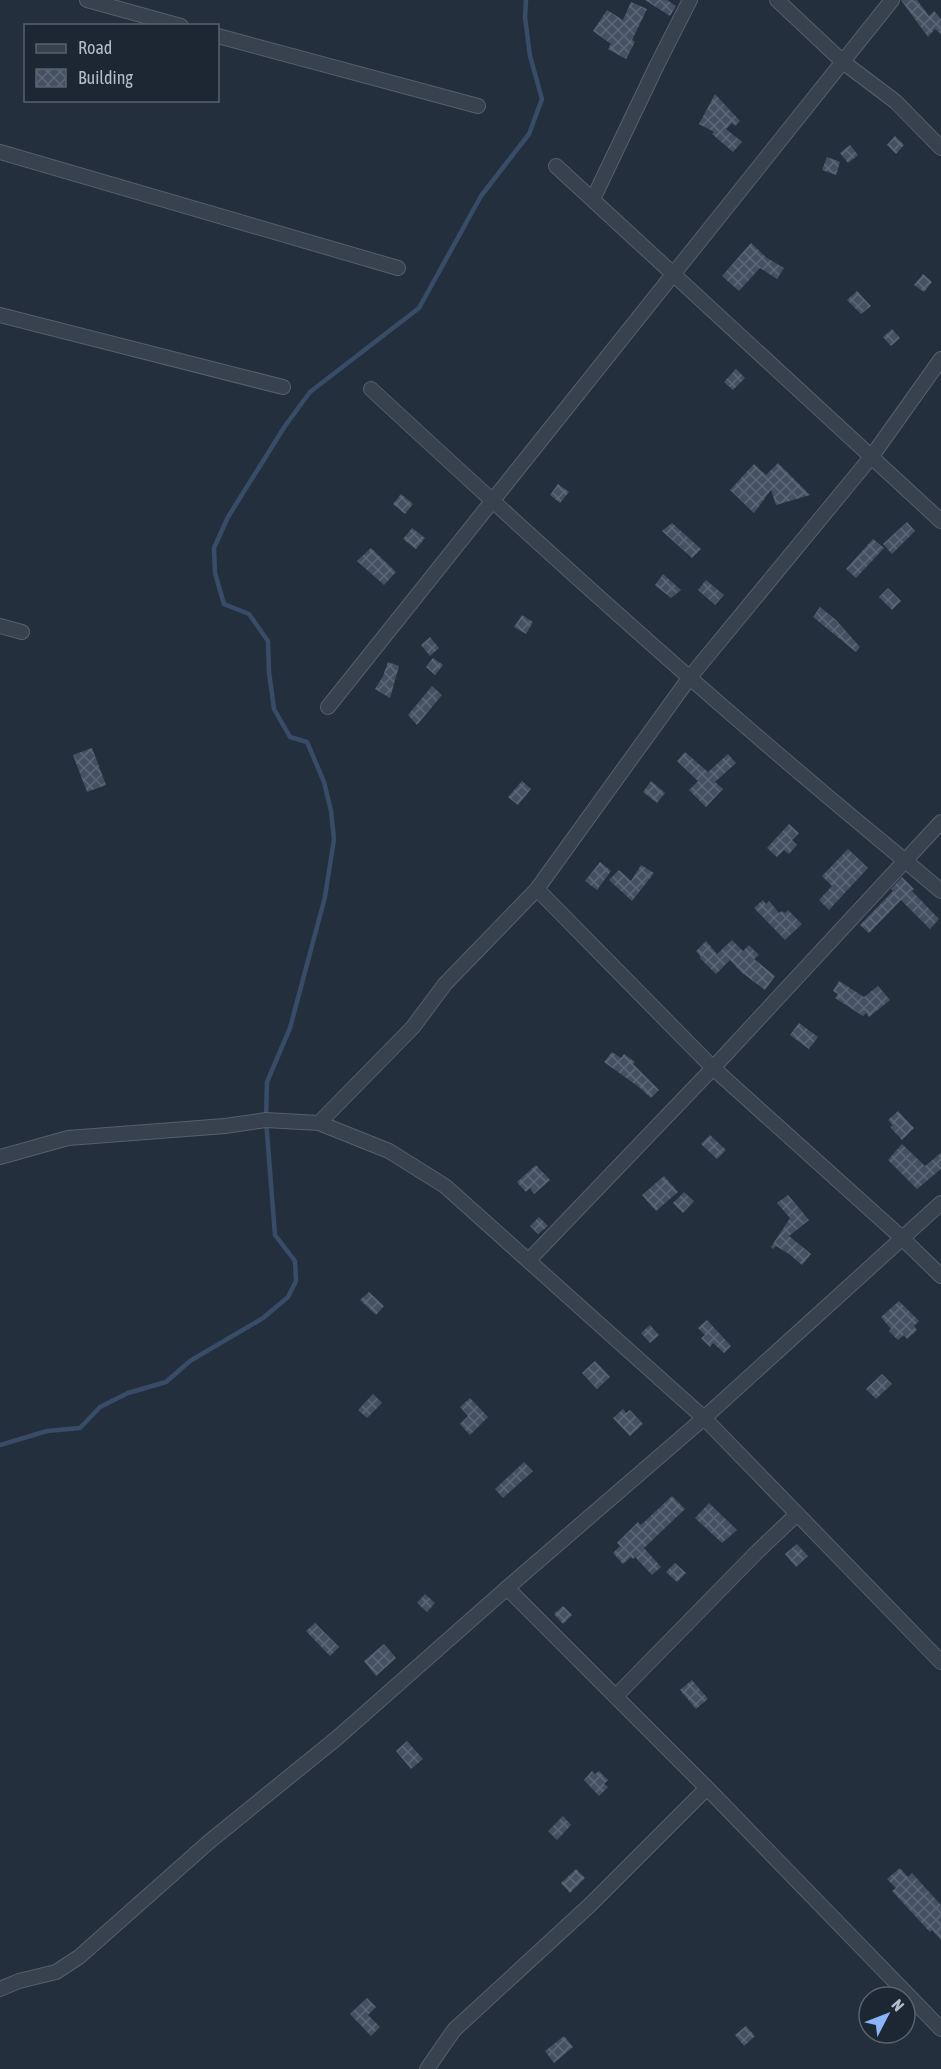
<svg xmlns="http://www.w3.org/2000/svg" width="941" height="2069" font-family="'Asap Condensed',sans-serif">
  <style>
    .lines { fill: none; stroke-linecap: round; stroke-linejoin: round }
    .stream { stroke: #394c67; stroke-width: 4.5 }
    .building { fill: url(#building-cross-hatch) }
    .street-casing { stroke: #565f6c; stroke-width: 16 }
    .street { stroke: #38414e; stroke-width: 14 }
  </style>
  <defs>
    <pattern id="building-cross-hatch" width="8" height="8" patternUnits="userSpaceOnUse" patternTransform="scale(1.5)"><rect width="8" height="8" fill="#455162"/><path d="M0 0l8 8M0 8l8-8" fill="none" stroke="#5d6877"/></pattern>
  </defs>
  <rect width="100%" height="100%" fill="#242f3e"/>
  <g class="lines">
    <polyline class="stream" points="0,1445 47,1431 80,1428 100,1407 128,1393 166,1382 190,1361 263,1318 288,1297 296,1281 295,1261 275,1235 266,1120 267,1082 290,1028 325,897 334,839 331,811 324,782 307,742 290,737 274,709 269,672 268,641 249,614 224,604 215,573 214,548 228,517 285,426 310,392 419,308 481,196 529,134 542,99 530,56 525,17 526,0"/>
  </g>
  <g class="building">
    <polygon points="645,0 667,0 676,6 670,16"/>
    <polygon points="901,0 917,0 929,16 934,11 941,19 941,34 935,29 928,37"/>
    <polygon points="631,2 647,9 632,40 635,42 626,59 608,49 611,44 593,31 607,10 623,20"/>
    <polygon points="715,94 740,121 735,126 732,123 726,129 742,142 733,152 712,134 714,132 699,124"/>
    <polygon points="895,136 904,145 896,154 887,145"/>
    <polygon points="850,145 858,155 848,163 840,153"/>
    <polygon points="827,157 840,162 836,175 822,170"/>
    <polygon points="751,243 767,258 784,268 777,279 760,268 739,291 722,276"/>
    <polygon points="923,274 932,282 924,292 914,285"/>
    <polygon points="857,291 871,306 861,314 847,300"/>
    <polygon points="892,329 900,338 891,346 883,337"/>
    <polygon points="736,369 745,378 733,390 724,382"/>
    <polygon points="778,463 810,495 776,505 771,490 754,513 730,490 754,464 766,475"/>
    <polygon points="558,484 569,492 560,503 550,495"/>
    <polygon points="401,494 413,504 405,514 393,504"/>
    <polygon points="907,522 915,531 892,554 883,544"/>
    <polygon points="672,523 701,549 692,558 662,531"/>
    <polygon points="412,528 425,538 416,549 403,539"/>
    <polygon points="873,539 884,548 856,578 846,569"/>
    <polygon points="371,548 396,572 384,585 357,561"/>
    <polygon points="663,574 681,590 671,598 655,585"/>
    <polygon points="706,580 724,595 715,605 698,590"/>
    <polygon points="888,588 901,601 892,610 879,597"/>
    <polygon points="820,607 836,620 860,647 856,652 813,617"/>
    <polygon points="522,615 533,622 526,634 514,627"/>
    <polygon points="430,637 439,648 430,656 421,645"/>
    <polygon points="433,658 443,665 435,675 426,667"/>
    <polygon points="388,662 399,666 390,698 375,689 383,676"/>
    <polygon points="432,686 442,695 417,725 408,715"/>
    <polygon points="92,748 106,785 87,792 73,755"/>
    <polygon points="685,752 708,772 728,754 736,763 715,782 723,789 706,807 689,790 698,781 677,761"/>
    <polygon points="522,781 531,789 518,805 508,797"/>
    <polygon points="651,781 665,793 657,803 643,792"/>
    <polygon points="789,824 799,833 792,840 797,845 789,854 784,850 777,857 767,848"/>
    <polygon points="848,849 868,868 829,910 819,900 832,886 822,876"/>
    <polygon points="600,862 611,871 597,890 585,881"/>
    <polygon points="641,865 654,873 632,901 609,880 619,870 631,881"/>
    <polygon points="902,877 914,889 912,891 939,919 930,929 901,900 869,933 860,925 893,891 891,889"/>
    <polygon points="763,900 766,904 769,901 779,913 782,911 785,913 788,910 802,924 785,940 754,908"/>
    <polygon points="732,940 743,951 749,945 759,955 754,959 775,976 765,990 741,972 730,960 716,974 700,958 701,957 696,951 706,941 717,954"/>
    <polygon points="839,981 864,997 878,986 890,1000 869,1017 866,1013 863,1016 835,998 838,994 833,991"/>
    <polygon points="799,1023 818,1037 809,1049 790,1035"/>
    <polygon points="612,1052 621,1058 624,1054 635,1062 633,1064 659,1090 651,1098 639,1087 604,1062"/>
    <polygon points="898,1111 914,1128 902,1140 890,1127 893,1125 888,1120"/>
    <polygon points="710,1135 726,1150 717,1159 701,1144"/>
    <polygon points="902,1144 925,1166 941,1153 941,1169 917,1189 888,1160"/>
    <polygon points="536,1165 550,1180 534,1194 530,1188 526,1192 517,1182"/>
    <polygon points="664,1176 678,1192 656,1211 642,1195"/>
    <polygon points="684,1192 694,1201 683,1213 673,1203"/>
    <polygon points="788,1195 809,1220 789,1236 811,1254 802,1265 789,1254 776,1246 773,1249 771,1247 790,1218 777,1203"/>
    <polygon points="539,1217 548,1226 538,1234 530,1226"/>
    <polygon points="369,1292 384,1306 376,1315 360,1300"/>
    <polygon points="899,1301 919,1321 914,1326 917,1330 907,1339 904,1335 898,1340 889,1331 891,1329 881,1317"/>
    <polygon points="707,1320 731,1346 724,1353 713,1343 710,1347 701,1338 705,1335 698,1328"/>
    <polygon points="650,1325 659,1335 650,1343 641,1333"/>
    <polygon points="595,1361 610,1377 597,1389 582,1373"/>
    <polygon points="882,1374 892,1384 876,1399 866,1389"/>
    <polygon points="373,1394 382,1403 367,1418 358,1410"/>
    <polygon points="470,1398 488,1417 470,1435 460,1424 468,1416 460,1407"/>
    <polygon points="623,1409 626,1413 630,1410 643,1424 630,1436 613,1418"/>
    <polygon points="524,1462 533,1471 503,1498 495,1489"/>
    <polygon points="672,1496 685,1509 644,1548 661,1567 652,1575 635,1557 633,1559 631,1557 623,1564 613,1553 620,1546 617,1543 638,1522 641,1525"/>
    <polygon points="709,1503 737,1530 722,1543 695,1518"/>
    <polygon points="797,1544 808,1556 796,1567 785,1554"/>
    <polygon points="675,1563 686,1573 677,1582 666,1572"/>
    <polygon points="425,1594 435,1603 427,1612 417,1603"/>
    <polygon points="563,1606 572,1615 563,1624 554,1614"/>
    <polygon points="315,1623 339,1647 330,1656 306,1631"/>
    <polygon points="384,1644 396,1658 376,1676 364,1661"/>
    <polygon points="692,1680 708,1699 696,1709 680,1690"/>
    <polygon points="407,1741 423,1759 411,1769 396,1751"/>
    <polygon points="592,1771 595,1774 599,1771 608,1780 604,1784 608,1787 599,1796 584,1780"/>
    <polygon points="563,1816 571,1825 557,1840 548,1831"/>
    <polygon points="900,1868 908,1877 912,1873 941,1905 941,1940 932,1930 930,1932 892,1891 896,1888 887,1879"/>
    <polygon points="576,1869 585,1878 570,1893 561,1883"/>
    <polygon points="367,1998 376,2007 368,2015 380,2027 371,2036 350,2014"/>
    <polygon points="746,2026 755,2036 744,2046 735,2035"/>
    <polygon points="564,2036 573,2047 554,2063 545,2051"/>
  </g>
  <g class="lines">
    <defs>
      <g id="street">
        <polyline points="87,0 181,26"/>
        <polyline points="777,0 843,62 896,102 941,148"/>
        <polyline points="218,36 478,106"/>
        <polyline points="0,152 398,268"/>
        <polyline points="556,166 941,521"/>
        <polyline points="593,199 657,65 690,0"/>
        <polyline points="0,315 283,387"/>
        <path d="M371,389C518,525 666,660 819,789C859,823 901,857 941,891"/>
        <polyline points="0,626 22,632"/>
        <polyline points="328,707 892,0"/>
        <polyline points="537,889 713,1068 902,1238 941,1276"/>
        <polyline points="319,1123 413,1027 445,984 537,889 690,677 872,456 941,359"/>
        <polyline points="0,1157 68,1138 225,1126 266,1120 319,1123 389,1151 445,1186 704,1418 941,1662"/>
        <polyline points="529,1260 713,1068 941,822"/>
        <polyline points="507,1588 707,1788 941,2029"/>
        <polyline points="616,1696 757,1552 797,1514"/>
        <polyline points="0,1989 19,1981 56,1972 79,1957 210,1841 337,1738 507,1588 704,1418 941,1203"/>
        <polyline points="427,2069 454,2030 591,1904 707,1788"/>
      </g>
    </defs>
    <use href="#street" class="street-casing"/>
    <use href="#street" class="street"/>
  </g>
  <rect x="24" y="24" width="195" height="78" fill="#1d2633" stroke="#59626f" stroke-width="1.5"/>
  <rect x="36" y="44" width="30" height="9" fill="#38414e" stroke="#59626f" stroke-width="1.5"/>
  <text x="78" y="54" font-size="18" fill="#b4bcc9">Road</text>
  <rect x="36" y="69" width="30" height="18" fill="url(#building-cross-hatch)" stroke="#59626f" stroke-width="1.5"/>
  <text x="78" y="84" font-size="18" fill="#b4bcc9">Building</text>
  <g transform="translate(887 2015) rotate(48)"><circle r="28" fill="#1d2633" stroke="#59626f" stroke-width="1.5"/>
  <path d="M0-4.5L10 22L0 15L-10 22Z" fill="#8ab4f8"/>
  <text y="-9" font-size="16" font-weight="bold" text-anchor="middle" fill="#b4bcc9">N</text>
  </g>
</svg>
